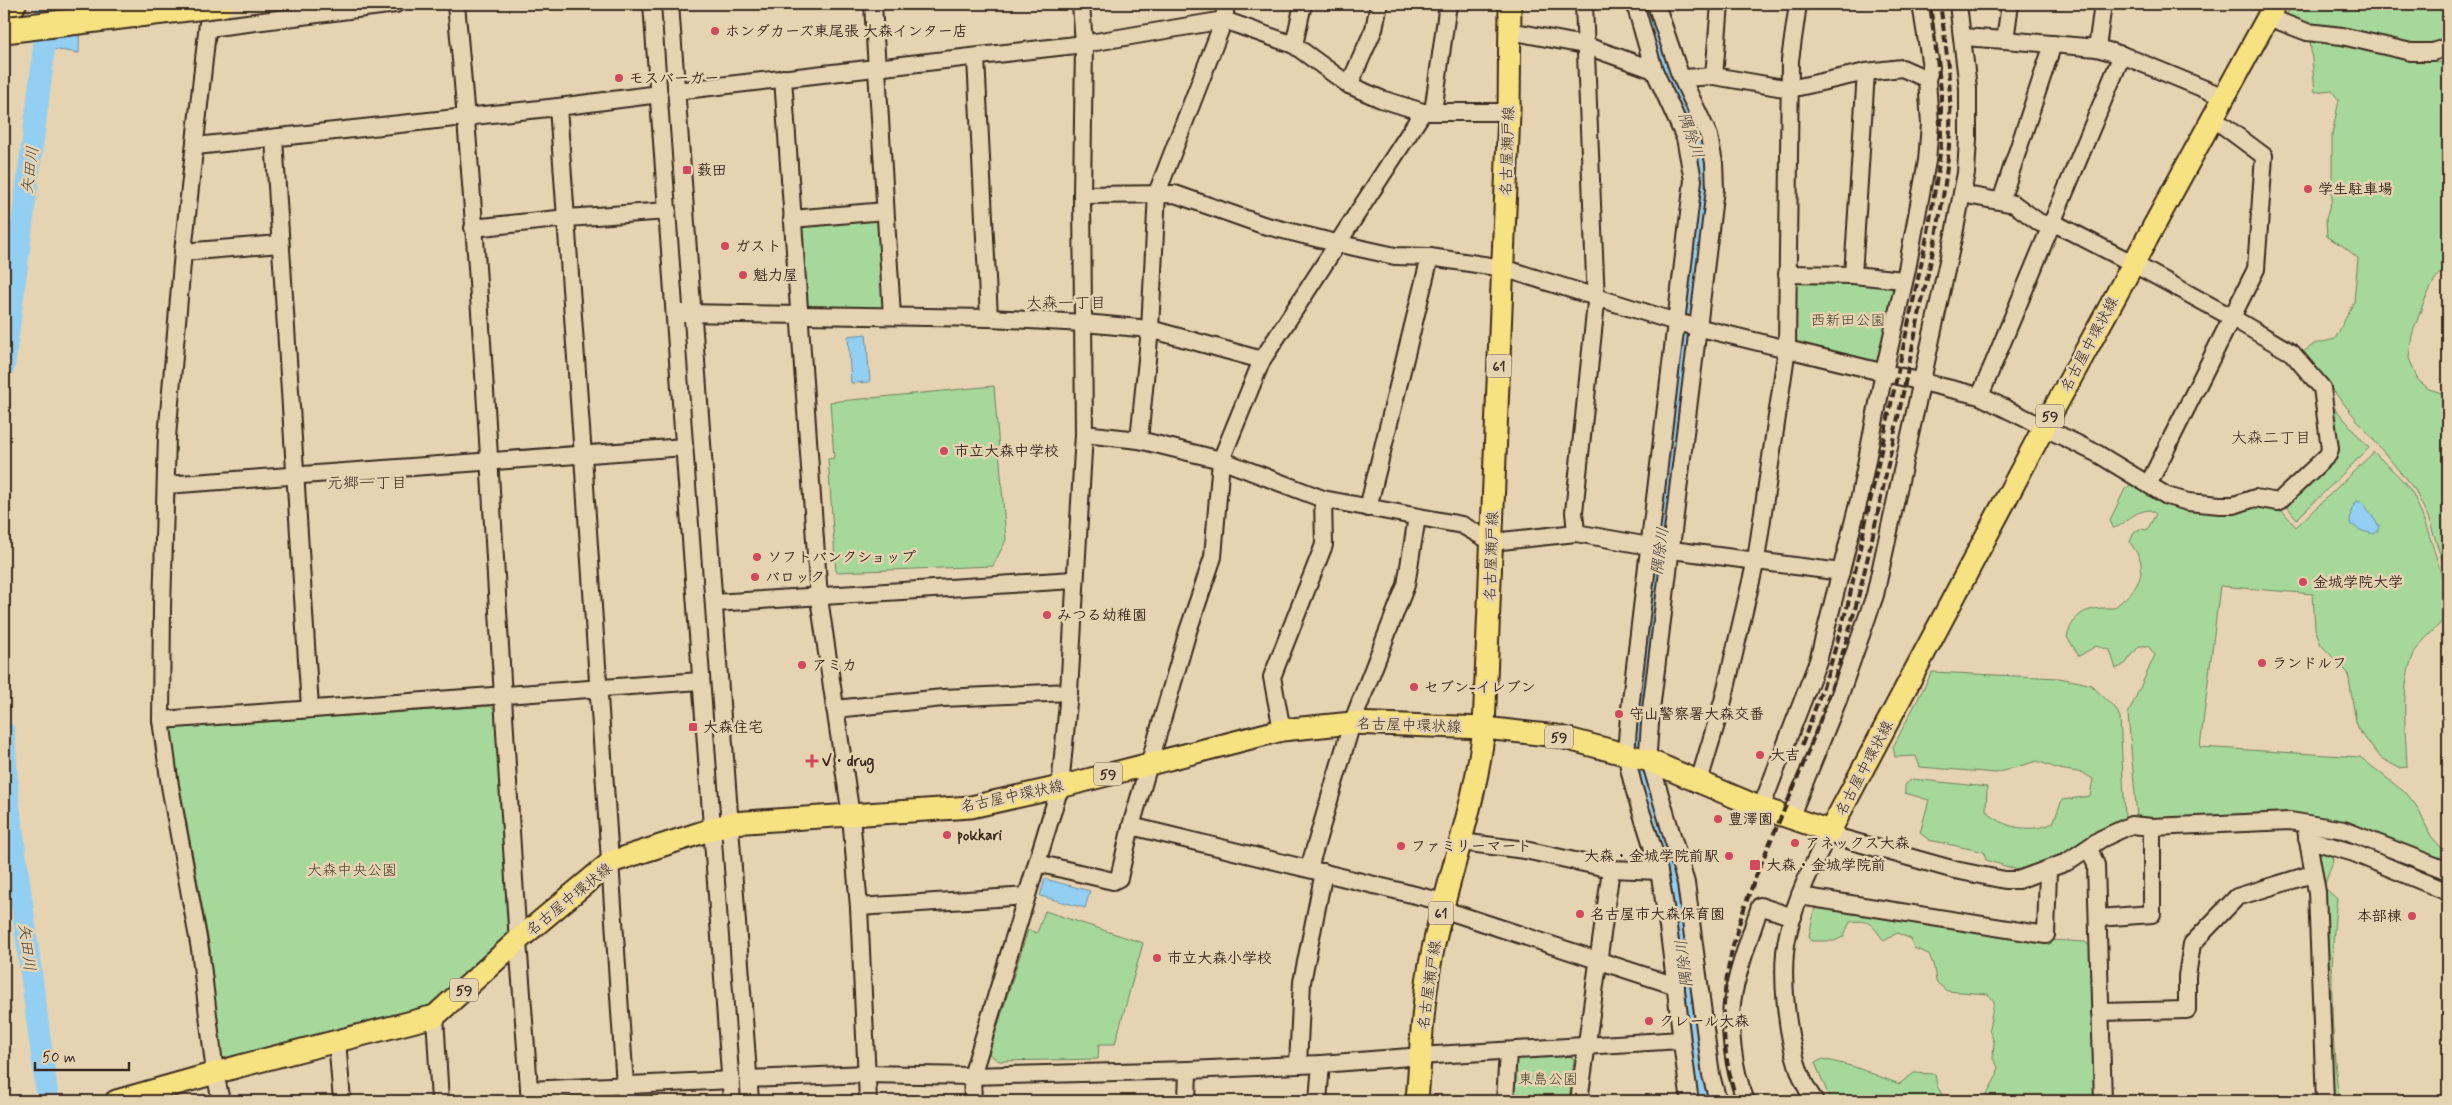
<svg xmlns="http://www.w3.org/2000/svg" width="2452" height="1105" font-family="Mynerve,'Klee One',sans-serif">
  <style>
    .green { fill: #a5d89a; stroke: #70815c }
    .water { fill: #92cff3; stroke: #6f8d9e }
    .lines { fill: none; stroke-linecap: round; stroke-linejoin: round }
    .river { stroke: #92cff3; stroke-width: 22 }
    .highway-tunnel { stroke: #c4b194; stroke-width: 25; stroke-dasharray: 25 12; stroke-linecap: butt }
    .minor-casing { stroke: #3b2a1e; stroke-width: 20 }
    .major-casing { stroke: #3b2a1e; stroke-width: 25 }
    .highway-casing { stroke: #3b2a1e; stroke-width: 29 }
    .minor { stroke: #e6d3b1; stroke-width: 16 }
    .major { stroke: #f7e281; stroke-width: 21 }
    .highway { stroke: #f7e281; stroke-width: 25 }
    .rail { stroke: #3b2a1e; stroke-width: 4; stroke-dasharray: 8 4; stroke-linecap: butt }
    .highway-bridge-casing { stroke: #3b2a1e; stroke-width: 29; stroke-linecap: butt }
    .highway-bridge { stroke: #f7e281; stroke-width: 25 }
    .poi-dot { fill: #d1495b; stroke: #e6d3b1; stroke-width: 2 }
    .labels { text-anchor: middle; stroke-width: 5; stroke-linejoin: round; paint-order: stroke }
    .shield { fill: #e6d3b1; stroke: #6e5d4a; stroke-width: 1 }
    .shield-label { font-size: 14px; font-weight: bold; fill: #3b2a1e }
    .poi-label { font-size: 15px; font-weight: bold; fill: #3b2a1e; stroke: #e6d3b1; text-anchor: start }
    .street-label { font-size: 15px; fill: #3b2a1e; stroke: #e6d3b1 }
    .park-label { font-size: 15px; fill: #4b4431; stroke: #e6d3b1 }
    .water-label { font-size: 16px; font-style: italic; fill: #48433e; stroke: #e6d3b1 }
    .neighbourhood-label { font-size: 16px; fill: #3b2a1e; stroke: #e6d3b1 }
  </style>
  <rect width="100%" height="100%" fill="#e6d3b1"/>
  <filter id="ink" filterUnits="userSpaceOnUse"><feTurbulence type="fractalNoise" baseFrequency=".02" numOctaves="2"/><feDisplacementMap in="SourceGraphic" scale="10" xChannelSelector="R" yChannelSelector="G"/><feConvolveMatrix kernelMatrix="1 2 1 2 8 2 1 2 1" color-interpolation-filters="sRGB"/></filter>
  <g filter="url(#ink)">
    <g class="green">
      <polygon points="2293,4 2448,4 2448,39 2430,46 2414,47 2284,19"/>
      <polygon points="2310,39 2448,64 2448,266 2435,279 2423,304 2412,335 2409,358 2418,380 2429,389 2448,395 2448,577 2428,517 2415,490 2302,353 2314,344 2335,339 2354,302 2358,258 2343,246 2327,237 2326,219 2332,199 2332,135 2339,100 2331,90 2315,92"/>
      <polygon points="879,218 884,306 879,310 813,308 806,303 802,227 805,223"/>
      <polygon points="1797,280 1893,286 1896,291 1880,361 1875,364 1796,345 1793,340 1793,283"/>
      <polygon points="994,386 1006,540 993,566 836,572 828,459 834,458 830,402"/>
      <polygon points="2333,406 2369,448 2297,519 2285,504 2332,459 2330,410"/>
      <path d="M2374,452C2386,465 2404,479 2413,494C2423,514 2452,595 2446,615C2441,625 2423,639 2416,650C2399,680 2406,733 2407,767L2399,768L2381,758L2357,728L2348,673L2321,645L2315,628L2313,594L2220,586L2200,747L2360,757L2407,794L2417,807L2431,836L2448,855V864L2347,824H2142L2137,817L2128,714L2155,655L2148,646H2139L2125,664L2116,669L2110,650L2096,646L2079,656L2067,637C2074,611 2089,607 2114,608C2130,594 2146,582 2140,559C2138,553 2133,548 2130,542L2134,532L2140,529L2147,530L2156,514L2150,510C2129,512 2127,525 2113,528L2110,520L2125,489L2134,482L2162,498L2253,502L2281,509L2296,527Z"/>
      <path d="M1932,672L2059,678L2080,682L2091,685L2116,709L2120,717L2125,818L2123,827L2062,860L2021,871L1986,860L1984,852L1929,840L1920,833L1929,800L1905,793V785L1912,779L1987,787L1986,810C2002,829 2032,833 2053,823L2062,800L2090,796L2093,779L2083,773L2059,769L2037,761L1996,773L1920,767L1916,756L1895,757L1893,747Z"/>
      <polygon points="490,706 495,710 510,933 508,938 430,1005 421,1009 220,1063 210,948 170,733 173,728"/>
      <path d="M2317,847L2331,852L2333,861L2324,887L2337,899C2329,966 2331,1034 2339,1101H2330Z"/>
      <path d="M1823,904L2051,940L2085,942L2091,947L2094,1101H1983L1997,1075L1998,1067L1993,1059L1994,1042L1989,1029L1994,1001L1988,994L1947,991L1936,982L1934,967L1929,954L1914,948L1911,939L1897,933L1884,941C1872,925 1871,919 1850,922L1843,937L1834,941H1811L1809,936L1815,907Z"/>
      <polygon points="1045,911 1143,943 1115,1044 1099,1044 1098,1059 999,1061 989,1054 1028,930 1037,933"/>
      <polygon points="1569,1055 1574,1059 1569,1101 1510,1101 1516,1058"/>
      <polygon points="1823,1059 1855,1067 1899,1084 1914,1073 1935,1074 1937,1086 1946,1101 1831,1101 1815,1063"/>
    </g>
    <g class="water">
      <polygon points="53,4 80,4 79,53 52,49"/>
      <polygon points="866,334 870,382 851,383 848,336"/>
      <polygon points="2357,501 2363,503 2379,526 2378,531 2374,534 2362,531 2350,524 2351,511"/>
      <polygon points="1045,879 1090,891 1085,908 1040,896"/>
    </g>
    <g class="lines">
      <g class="river">
        <path d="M1646,4C1662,65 1705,130 1703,193L1666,503L1637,712L1640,766L1675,891L1677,928L1690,1020L1709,1101"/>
        <polyline points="4,366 42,68 47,4"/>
        <polyline points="4,732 8,798 48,1101"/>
      </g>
      <polyline class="highway-tunnel" points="4,8 37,4"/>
      <defs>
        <g id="minor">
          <polyline points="210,4 183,252 167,437 162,607 161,720 170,786 200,949 215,1073 221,1101"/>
          <path d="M456,4C485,316 497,629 518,941C522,995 526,1048 530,1101"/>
          <polyline points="652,4 732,1101"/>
          <polyline points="670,4 750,1101"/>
          <polyline points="873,4 892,316"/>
          <path d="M1635,4L1654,70L1685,138L1693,180L1629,717C1628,730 1626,743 1627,755C1632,795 1651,833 1659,872C1674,948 1678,1025 1690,1101"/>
          <polyline points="1656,4 1679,72 1709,136 1714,163 1715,189 1651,710 1648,751 1650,761 1686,883 1711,1075 1718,1101"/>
          <polyline points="2010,4 2005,40 2097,48 2122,55 2224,97"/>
          <polyline points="2268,17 2307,32 2342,36 2411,52 2432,52 2448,47"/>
          <polyline points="208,28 396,4"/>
          <polyline points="1510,31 1584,45 1654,70"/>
          <polyline points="1963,37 2005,40"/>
          <polyline points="1294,45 1303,4"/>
          <polyline points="2097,48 2103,4"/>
          <polyline points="976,58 989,318"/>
          <polyline points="1714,76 1720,4"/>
          <polyline points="783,78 819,598 851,816 859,907 868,1101"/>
          <polyline points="1684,78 1714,76 1790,89 1866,72 1902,68 1927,79"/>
          <polyline points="1349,85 1374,29 1379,4"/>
          <polyline points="676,91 1084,44 1224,20 1294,45 1349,85 1381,99 1423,112 1509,112"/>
          <polyline points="558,107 583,456 626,1101"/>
          <polyline points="1423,112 1262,360 1221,460 1213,557 1188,631 1131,826 1444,902"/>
          <polyline points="1433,112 1448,4"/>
          <polyline points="274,138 310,708"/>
          <polyline points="196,146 558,107 659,94"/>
          <polyline points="1082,195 1175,194 1263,225 1336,243 1395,256 1430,257 1503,268 1676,322 1980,396 2098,454 2167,496 2188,502 2220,505 2234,505 2255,498 2278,502 2328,455 2330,449 2322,388 2292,353 2231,317 2132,263 2060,226 2040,223 2014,204 1962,194"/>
          <polyline points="2001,201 2053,44"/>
          <polyline points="792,219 885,211"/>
          <polyline points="473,228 567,218 668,211"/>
          <polyline points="183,252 280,244"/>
          <polyline points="1787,274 1853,275 1904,280"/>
          <polyline points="1853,275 1866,72"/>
          <polyline points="682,313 989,318 1084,323 1150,329 1262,360"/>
          <polyline points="1980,396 2122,55"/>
          <polyline points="1084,434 1139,440 1221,460 1323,499 1462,525 1492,542 1576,533 1649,546"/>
          <polyline points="1139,440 1150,329 1157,193 1224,20 1226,4"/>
          <polyline points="2149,483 2256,269 2264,156 2213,118"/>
          <polyline points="166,485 685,447"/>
          <polyline points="1368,508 1430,257"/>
          <polyline points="1576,533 1574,512 1596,303 1584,4"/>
          <polyline points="1672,550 1841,572"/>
          <polyline points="714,603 1074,580"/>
          <polyline points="835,709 943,698 1069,692"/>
          <polyline points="161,720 700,681"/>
          <polyline points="1282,730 1272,677 1324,545 1323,499"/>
          <polyline points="1699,781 1723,701 1756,560 1787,348 1790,60 1798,4"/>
          <polyline points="1761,808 1818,661 1860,496 1884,372 1907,269 1927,161 1930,124 1927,79 1931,67 1921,4"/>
          <polyline points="1790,818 1838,700 1875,595 1954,234 1966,173 1968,139 1968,88 1958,4"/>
          <polyline points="2305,824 2317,892 2325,1101"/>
          <polyline points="2307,839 2354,853 2448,892"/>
          <polyline points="1461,842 1525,850 1611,869 1659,871"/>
          <polyline points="2089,848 2096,865 2103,1101"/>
          <polyline points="1037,863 1113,881 1119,878 1131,826"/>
          <polyline points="1309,868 1352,723 1406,585 1417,517"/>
          <polyline points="1800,896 2046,935 2048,870"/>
          <polyline points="859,907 1027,896"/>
          <polyline points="1442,909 1676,986"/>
          <polyline points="2098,918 2152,914 2152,827"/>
          <polyline points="2100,1012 2187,1010 2187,976 2192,944 2237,897 2312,874"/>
          <polyline points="435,1016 440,1101"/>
          <polyline points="337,1040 342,1101"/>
          <polyline points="1298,1065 1302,982 1324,872"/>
          <polyline points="748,1079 866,1074 972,1076 1188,1070 1321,1064 1435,1055 1681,1040"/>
          <polyline points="529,1090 731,1080"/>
          <polyline points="973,1101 972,1076 1060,787 1069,692 1084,434 1082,195 1084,44 1081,4"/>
          <polyline points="1187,1101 1188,1070"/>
          <polyline points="1318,1101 1321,1064"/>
          <polyline points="1505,1101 1508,1051"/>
          <polyline points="1579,1101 1611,869"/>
          <path d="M1746,1101C1733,1070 1727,1025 1734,991C1740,963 1751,934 1760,906L1793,917"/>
          <path d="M1815,1101C1810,1094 1805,1086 1802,1078C1787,1041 1779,972 1788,934C1796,897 1813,864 1830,831L1841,838L1955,870L2005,880H2018L2067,862L2101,839L2131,825L2152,827L2290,821L2344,830L2448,871"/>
        </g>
        <g id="major">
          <polyline points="116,1101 240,1066 435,1016 518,940 611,862 731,823 971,807 1060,787 1282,730 1352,723 1484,728 1557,736 1650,761 1761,808 1830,831 2043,429 2275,4"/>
          <path d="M1417,1101C1421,1052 1422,1002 1432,954C1447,878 1476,805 1484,728L1509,112L1510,4"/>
        </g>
        <polyline id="highway" points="4,5 13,4"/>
      </defs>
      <use href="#minor" class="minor-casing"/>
      <use href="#major" class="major-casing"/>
      <use href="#highway" class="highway-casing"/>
      <use href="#minor" class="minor"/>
      <use href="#major" class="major"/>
      <use href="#highway" class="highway"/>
      <g class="rail">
        <polyline points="1802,745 1829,670 1848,604 1928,232 1938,170 1941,144 1941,90 1930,4"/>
        <path d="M1737,1101C1703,997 1740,911 1781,817C1802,769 1822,718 1838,668C1865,583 1881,495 1900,408C1909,363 1918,319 1928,274C1937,232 1946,189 1949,145C1953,98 1947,51 1940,4"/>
      </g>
      <defs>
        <polyline id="highway-bridge" points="4,30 221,4"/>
      </defs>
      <use href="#highway-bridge" class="highway-bridge-casing"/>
      <use href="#highway-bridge" class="highway-bridge"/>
    </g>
  </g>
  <g class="poi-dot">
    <circle cx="715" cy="31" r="5"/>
    <circle cx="619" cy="78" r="5"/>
    <rect x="682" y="165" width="10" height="10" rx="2.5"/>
    <circle cx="2308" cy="189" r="5"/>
    <circle cx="725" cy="246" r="5"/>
    <circle cx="743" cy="275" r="5"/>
    <circle cx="944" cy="451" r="5"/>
    <circle cx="757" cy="557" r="5"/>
    <circle cx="755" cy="577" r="5"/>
    <circle cx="2303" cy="582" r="5"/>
    <circle cx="1047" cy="615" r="5"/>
    <circle cx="2262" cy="663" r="5"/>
    <circle cx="802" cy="665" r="5"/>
    <circle cx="1414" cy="687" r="5"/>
    <circle cx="1619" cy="714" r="5"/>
    <rect x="688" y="722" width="10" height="10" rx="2.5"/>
    <circle cx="1760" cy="755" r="5"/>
    <path d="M809.5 753.5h5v5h5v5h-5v5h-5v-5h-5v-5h5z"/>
    <circle cx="1718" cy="819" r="5"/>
    <circle cx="947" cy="835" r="5"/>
    <circle cx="1795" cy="843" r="5"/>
    <circle cx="1401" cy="846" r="5"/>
    <circle cx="1729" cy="856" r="5"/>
    <rect x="1749" y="859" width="12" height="12" rx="2.5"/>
    <circle cx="1580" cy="914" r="5"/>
    <circle cx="2412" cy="916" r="5"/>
    <circle cx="1157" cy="958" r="5"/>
    <circle cx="1649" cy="1021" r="5"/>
  </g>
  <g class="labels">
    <g class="shield">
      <rect x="1486.5" y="354.5" width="25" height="23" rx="4"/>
      <rect x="2036" y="404.5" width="28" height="23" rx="4"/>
      <rect x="1545" y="725.5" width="28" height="23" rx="4"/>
      <rect x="1094" y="762.5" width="28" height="23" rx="4"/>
      <rect x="1428.5" y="901.5" width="25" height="23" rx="4"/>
      <rect x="450" y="978.5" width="28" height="23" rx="4"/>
    </g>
    <g class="shield-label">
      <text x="1499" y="371">61</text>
      <text x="2050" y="421">59</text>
      <text x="1559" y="742">59</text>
      <text x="1108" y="779">59</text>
      <text x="1441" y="918">61</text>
      <text x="464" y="995">59</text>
    </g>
    <g class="poi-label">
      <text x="725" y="36">ホンダカーズ東尾張 大森インター店</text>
      <text x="629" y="83">モスバーガー</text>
      <text x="697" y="175">薮田</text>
      <text x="2318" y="194">学生駐車場</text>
      <text x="735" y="251">ガスト</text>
      <text x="753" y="280">魁力屋</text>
      <text x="954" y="456">市立大森中学校</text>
      <text x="767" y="562">ソフトバンクショップ</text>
      <text x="765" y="582">バロック</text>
      <text x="2313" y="587">金城学院大学</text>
      <text x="1057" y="620">みつる幼稚園</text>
      <text x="2272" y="668">ランドルフ</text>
      <text x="812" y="670">アミカ</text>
      <text x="1424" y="692">セブン-イレブン</text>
      <text x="1629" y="719">守山警察署大森交番</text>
      <text x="703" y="732">大森住宅</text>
      <text x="1770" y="760">大吉</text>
      <text x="822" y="766">V・drug</text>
      <text x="1728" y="824">豊澤園</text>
      <text x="957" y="840">pokkari</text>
      <text x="1805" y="848">アネックス大森</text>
      <text x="1411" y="851">ファミリーマート</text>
      <text x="1719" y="861" text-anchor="end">大森・金城学院前駅</text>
      <text x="1766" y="870">大森・金城学院前</text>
      <text x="1590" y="919">名古屋市大森保育園</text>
      <text x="2402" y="921" text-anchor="end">本部棟</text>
      <text x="1167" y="963">市立大森小学校</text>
      <text x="1659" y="1026">クレール大森</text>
    </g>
    <g class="street-label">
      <text transform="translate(1507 151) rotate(-88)" y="5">名古屋瀬戸線</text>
      <text transform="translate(2089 344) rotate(-62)" y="5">名古屋中環状線</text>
      <text transform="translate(1491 556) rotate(-88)" y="5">名古屋瀬戸線</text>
      <text transform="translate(1409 725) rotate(2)" y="5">名古屋中環状線</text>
      <text transform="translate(1864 768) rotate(-62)" y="5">名古屋中環状線</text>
      <text transform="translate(1012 796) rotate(-12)" y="5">名古屋中環状線</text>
      <text transform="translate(569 899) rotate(-39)" y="5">名古屋中環状線</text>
      <text transform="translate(1429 985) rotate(-82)" y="5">名古屋瀬戸線</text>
    </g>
    <g class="park-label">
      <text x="1848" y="325">西新田公園</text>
      <text x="352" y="875">大森中央公園</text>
      <text x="1548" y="1084">東島公園</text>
    </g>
    <g class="water-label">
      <text transform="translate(1692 135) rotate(71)" y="6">隅除川</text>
      <text transform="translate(29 170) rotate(-83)" y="6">矢田川</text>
      <text transform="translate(1659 551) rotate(-82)" y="6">隅除川</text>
      <text transform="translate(28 947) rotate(83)" y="6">矢田川</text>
      <text transform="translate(1683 964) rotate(-97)" y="6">隅除川</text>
    </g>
    <g class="neighbourhood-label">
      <text x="1066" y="308">大森一丁目</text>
      <text x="2271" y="443">大森二丁目</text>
      <text x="367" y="488">元郷一丁目</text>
    </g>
  </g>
  <rect width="2452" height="1105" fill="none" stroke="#e6d3b1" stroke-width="20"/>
  <rect x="10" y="10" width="2432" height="1085" fill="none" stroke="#3b2a1e" stroke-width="2" filter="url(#ink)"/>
  <path d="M35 1062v8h94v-8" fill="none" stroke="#3b2a1e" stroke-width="2.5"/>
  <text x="42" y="1062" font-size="15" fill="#3b2a1e" stroke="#e6d3b1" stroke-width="4" paint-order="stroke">50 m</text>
</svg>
